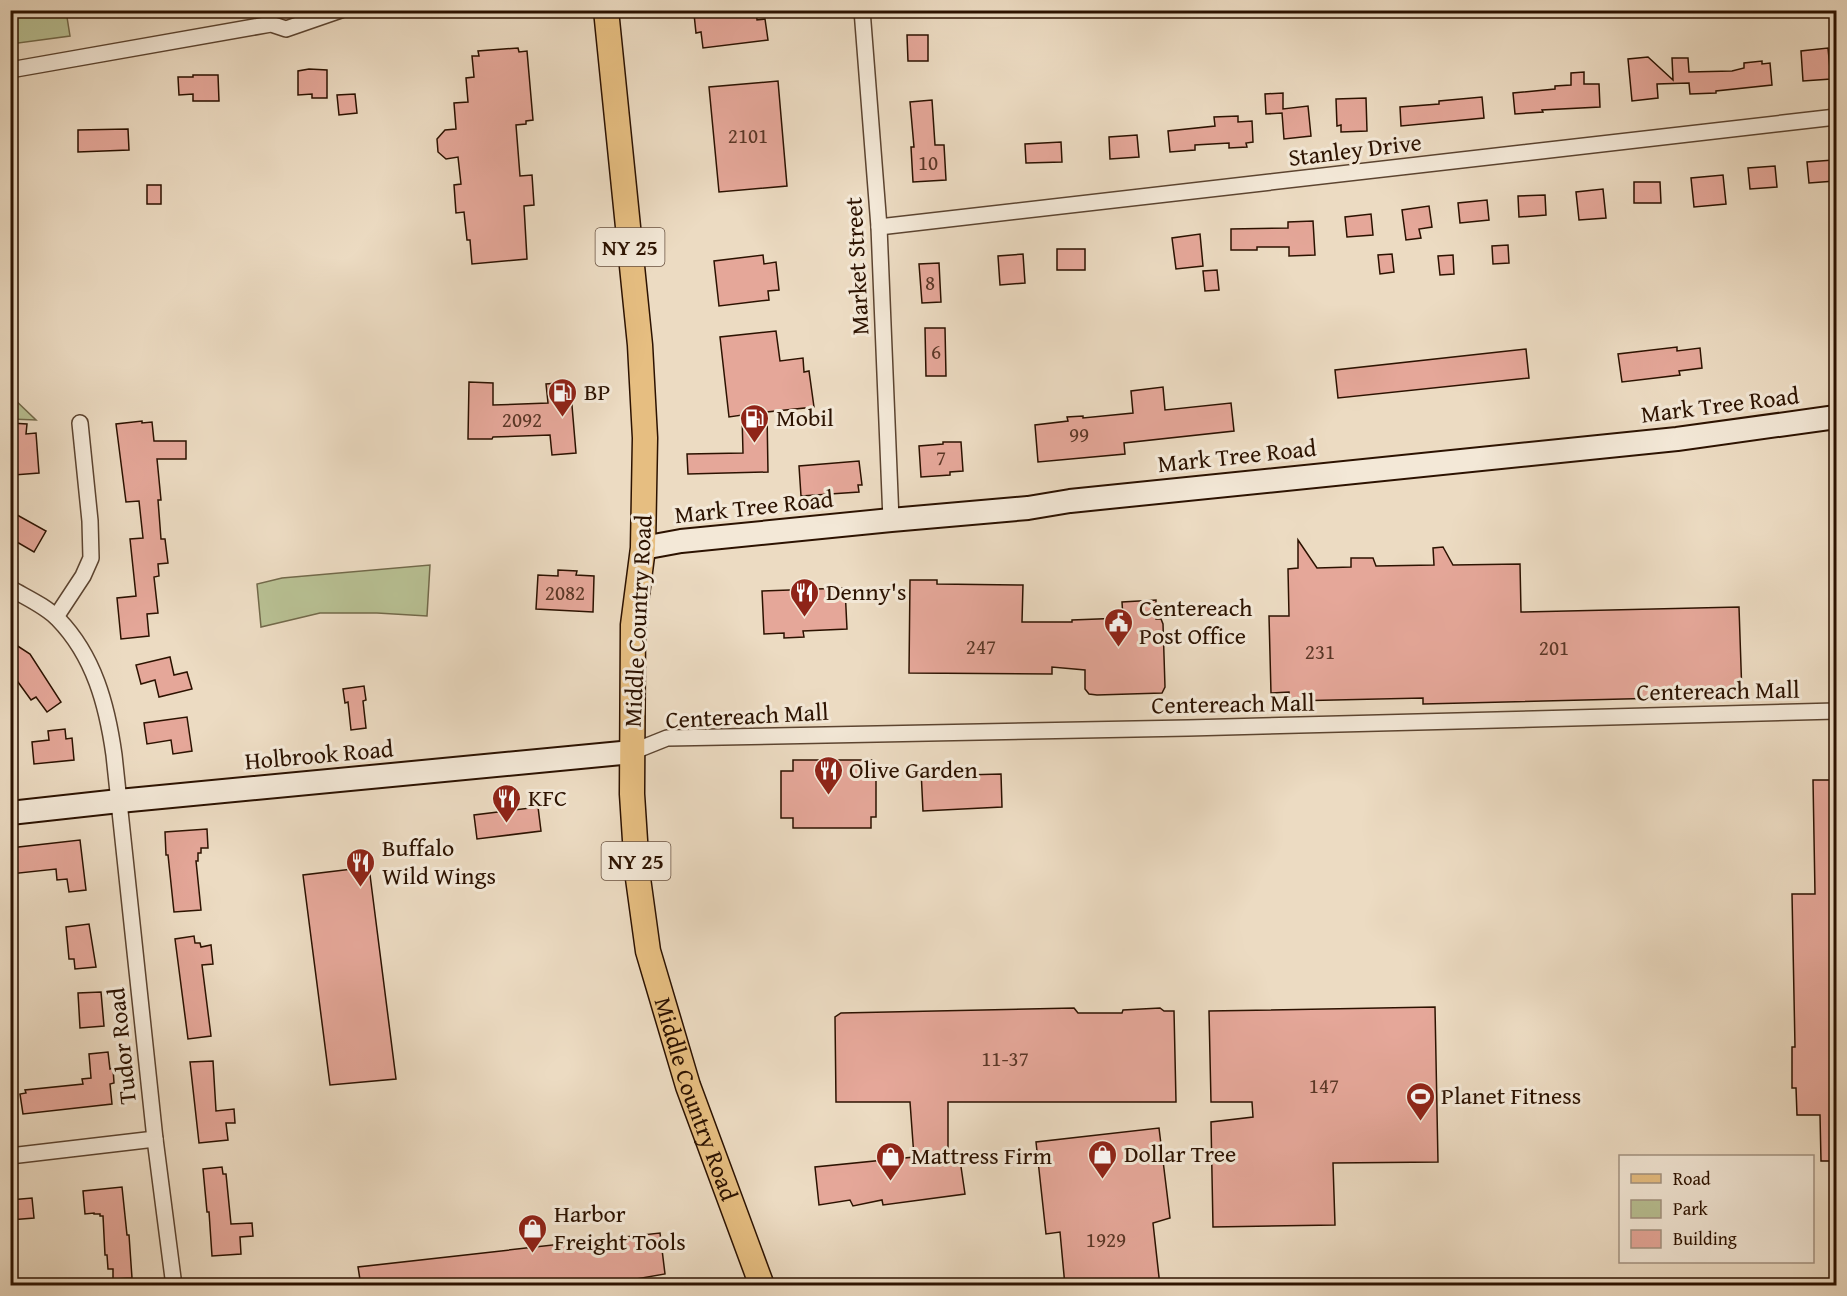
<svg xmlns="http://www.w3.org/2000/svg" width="1847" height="1296" font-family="'Gentium Book Plus',serif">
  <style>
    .green { fill: #b8c093; stroke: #72694a; stroke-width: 1.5 }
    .building { fill: #e5a799; stroke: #2c1200; stroke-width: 1.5 }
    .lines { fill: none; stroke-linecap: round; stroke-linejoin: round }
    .street-casing { stroke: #5c4430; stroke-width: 18 }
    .secondary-casing { stroke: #2c1200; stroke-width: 26 }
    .primary-casing { stroke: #2c1200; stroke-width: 27 }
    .street { stroke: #f3e8d7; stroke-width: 15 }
    .secondary { stroke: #f3e8d7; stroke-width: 22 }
    .primary { stroke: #e6be81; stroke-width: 24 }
    .labels { text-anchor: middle; stroke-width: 6; stroke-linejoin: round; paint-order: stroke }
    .number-label { font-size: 21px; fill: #5a3726 }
    .shield { fill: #f3e8d7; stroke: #685240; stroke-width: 1.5 }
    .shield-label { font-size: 22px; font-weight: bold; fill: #2c1200 }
    .street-label { font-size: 24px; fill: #2c1200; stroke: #f3e8d7 }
    .poi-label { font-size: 24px; fill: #2c1200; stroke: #f3e8d7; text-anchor: start }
  </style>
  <rect width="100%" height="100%" fill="#ecdbc2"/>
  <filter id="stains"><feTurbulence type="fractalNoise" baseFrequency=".00333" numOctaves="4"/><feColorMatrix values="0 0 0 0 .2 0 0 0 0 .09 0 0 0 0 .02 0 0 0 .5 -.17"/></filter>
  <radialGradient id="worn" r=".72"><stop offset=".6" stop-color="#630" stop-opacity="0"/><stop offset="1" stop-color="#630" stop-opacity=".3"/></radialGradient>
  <g class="green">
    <polygon points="11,10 66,11 70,36 11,44"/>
    <polygon points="11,396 36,420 11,419"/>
    <polygon points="430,565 427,616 377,613 320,613 261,627 257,584 282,578"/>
  </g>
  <g class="building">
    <polygon points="699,10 756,10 757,20 765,19 768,40 703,48 701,32 696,33 694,14 699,14"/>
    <polygon points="907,35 928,35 928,61 908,61"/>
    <polygon points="518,48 519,52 527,51 533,120 526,121 526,124 516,125 520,176 532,175 534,205 524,206 527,259 472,264 470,240 467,240 464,212 456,213 454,185 461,184 458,157 446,159 438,152 437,139 445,130 456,129 454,103 468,102 466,78 474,77 472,56 479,56 478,51"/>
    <polygon points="1828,48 1831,79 1803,81 1801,51"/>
    <polygon points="1648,57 1673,80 1672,58 1688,58 1689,72 1732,71 1744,68 1744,63 1762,61 1762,64 1770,63 1772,85 1716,91 1716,93 1690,94 1689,83 1657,84 1658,98 1632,101 1628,59"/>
    <polygon points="309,69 327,70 327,98 312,98 312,94 298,95 298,71"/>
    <polygon points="1584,72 1584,84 1599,84 1600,107 1542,110 1543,112 1515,114 1513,93 1555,89 1555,86 1571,85 1571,73"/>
    <polygon points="193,75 218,75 219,101 193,101 193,94 179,95 178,77 193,77"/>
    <polygon points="778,81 787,186 719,192 709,87"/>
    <polygon points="1283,93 1283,109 1308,106 1311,136 1284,139 1282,113 1266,114 1265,94"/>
    <polygon points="355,94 357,113 339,115 337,95"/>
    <polygon points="1482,97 1484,118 1401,126 1400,107 1439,104 1439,101"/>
    <polygon points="1366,98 1367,131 1341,132 1341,125 1337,126 1336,99"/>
    <polygon points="932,100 935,145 944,145 946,180 913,182 911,147 914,147 910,102"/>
    <polygon points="1238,116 1238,122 1252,121 1253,142 1246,143 1247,147 1229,148 1229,143 1195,145 1195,150 1170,152 1168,131 1215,126 1214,117"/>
    <polygon points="128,129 129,150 78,152 78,130"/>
    <polygon points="1137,135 1139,157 1110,159 1109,137"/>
    <polygon points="1061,142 1062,162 1026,163 1025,144"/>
    <polygon points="1833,160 1835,181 1809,183 1807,162"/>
    <polygon points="1775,166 1777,187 1750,189 1748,168"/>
    <polygon points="1723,175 1726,204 1694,207 1691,178"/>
    <polygon points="1634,182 1660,182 1661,203 1634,203"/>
    <rect x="147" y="185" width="14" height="19"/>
    <polygon points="1603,189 1606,218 1579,220 1576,192"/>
    <polygon points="1545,195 1546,215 1519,217 1518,196"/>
    <polygon points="1487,200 1489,220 1460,223 1458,203"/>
    <polygon points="1429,206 1432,227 1419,229 1421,238 1406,240 1402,210"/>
    <polygon points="1371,214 1373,235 1347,237 1345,217"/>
    <polygon points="1313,221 1315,255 1289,256 1289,247 1257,247 1257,250 1231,250 1231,229 1288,228 1288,222"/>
    <polygon points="1200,234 1203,266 1176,269 1172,238"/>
    <polygon points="1508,245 1509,263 1493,264 1492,246"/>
    <rect x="1057" y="249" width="28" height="21"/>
    <polygon points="1023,254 1025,283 1000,285 998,256"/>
    <polygon points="1392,254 1394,272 1380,274 1378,255"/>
    <polygon points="763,255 764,264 776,262 779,290 768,291 769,300 719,306 714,261"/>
    <polygon points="1453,255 1454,274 1440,275 1438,256"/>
    <polygon points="939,263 941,302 922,303 919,264"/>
    <polygon points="1217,270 1219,290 1205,291 1203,271"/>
    <polygon points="925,328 945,328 946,376 926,376"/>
    <polygon points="776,331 780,361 803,358 804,372 809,371 814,407 767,412 768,472 688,474 687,454 743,453 742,415 729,417 720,337"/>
    <polygon points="1677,347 1677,351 1700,348 1702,368 1679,371 1680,375 1622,382 1618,354"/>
    <polygon points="1526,349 1529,378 1338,398 1335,370"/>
    <polygon points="469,382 493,383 493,405 548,403 546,384 570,382 576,453 552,455 550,435 493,437 492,439 468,439"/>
    <polygon points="1163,387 1165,410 1231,403 1234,431 1124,443 1125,454 1038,462 1035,425 1068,421 1067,417 1083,416 1083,418 1133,413 1131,391"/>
    <polygon points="142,421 142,423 152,422 154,441 186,441 186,459 157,459 161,500 158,500 161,539 165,539 168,563 158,564 159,576 154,577 158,613 147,614 149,636 121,639 117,598 136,596 130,539 143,538 139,501 126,502 116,424"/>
    <polygon points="10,423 27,424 26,434 36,433 39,473 14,475 13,459 10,459"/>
    <polygon points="943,442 961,442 963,471 950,472 950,475 921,477 919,446 943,444"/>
    <polygon points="859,461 862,485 858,485 859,492 801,496 799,466"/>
    <polygon points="10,511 46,531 34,552 10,538"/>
    <polygon points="1298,540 1317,568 1351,567 1351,558 1373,558 1376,566 1434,565 1433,548 1443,547 1453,565 1520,564 1521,612 1739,607 1742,696 1423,704 1423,698 1290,701 1289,692 1271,693 1269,616 1289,616 1288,569 1298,568"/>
    <polygon points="558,570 577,571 576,575 594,576 593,612 536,609 538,575 558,576"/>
    <polygon points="910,580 937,580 937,584 1023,585 1022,622 1072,622 1072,620 1123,618 1122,602 1156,600 1156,619 1161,619 1163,624 1165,687 1162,693 1097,695 1089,694 1085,689 1085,670 1052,667 1052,674 909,673"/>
    <polygon points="845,588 847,629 803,631 804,637 784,638 784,633 764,634 762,591"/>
    <polygon points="10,641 30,654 61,702 47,712 36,697 31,700 10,671"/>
    <polygon points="170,657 174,675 187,672 192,689 159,697 155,680 141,684 136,665"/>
    <polygon points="364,686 366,700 363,701 366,728 351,730 348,702 345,703 343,689"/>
    <polygon points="187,717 192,751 173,754 171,740 147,744 144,723"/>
    <polygon points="65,729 66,739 72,738 74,760 34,764 32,742 49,740 48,731"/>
    <polygon points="793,760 872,760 872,773 876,773 876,817 871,817 871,828 793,828 793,818 781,818 781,771 793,771"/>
    <polygon points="964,768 964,775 1001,774 1002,807 923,811 921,770"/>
    <polygon points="1813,780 1836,780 1836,1161 1821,1161 1820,1115 1797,1115 1796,1088 1792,1088 1792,1047 1795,1047 1792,894 1815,894"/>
    <polygon points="538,807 541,831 477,839 474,815"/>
    <polygon points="207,829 208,848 201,848 201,853 198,853 198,861 196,861 201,910 174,912 168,855 166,855 165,832"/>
    <polygon points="80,840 86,890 69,892 67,879 57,880 56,869 10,874 10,848"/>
    <polygon points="369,867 396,1079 330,1085 303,875"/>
    <polygon points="89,924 96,967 75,969 74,959 69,959 66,927"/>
    <polygon points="194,936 195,943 200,943 201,947 211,945 213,964 202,965 211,1036 188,1039 175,939"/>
    <polygon points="101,992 104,1026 80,1028 78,993"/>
    <polygon points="1435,1007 1438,1162 1333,1163 1335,1225 1213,1227 1211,1122 1253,1117 1252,1102 1211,1102 1209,1011"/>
    <polygon points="1074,1008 1078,1013 1122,1013 1123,1010 1160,1008 1164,1011 1174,1011 1176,1102 948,1102 948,1154 959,1153 965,1194 883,1205 882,1200 853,1206 850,1200 819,1205 815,1167 914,1157 910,1102 836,1102 835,1017 841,1013"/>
    <polygon points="108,1052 110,1069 113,1068 114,1083 110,1084 112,1104 23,1114 20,1094 26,1093 25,1090 83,1084 82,1079 91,1078 89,1054"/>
    <polygon points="213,1061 216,1111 234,1109 235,1123 226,1123 228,1140 199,1143 190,1062"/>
    <polygon points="1159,1128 1170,1218 1153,1223 1160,1286 1065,1286 1060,1232 1046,1234 1036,1142"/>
    <polygon points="222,1167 223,1174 226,1174 231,1224 252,1223 253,1236 240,1237 241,1254 212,1256 209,1212 207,1212 203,1169"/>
    <polygon points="122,1187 127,1235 129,1235 132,1278 113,1279 113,1269 108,1269 107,1255 105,1255 103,1216 100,1216 100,1214 94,1214 94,1213 85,1214 83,1191"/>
    <polygon points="32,1198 34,1218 10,1220 10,1200"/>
    <polygon points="660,1233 665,1274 596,1286 361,1286 358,1267"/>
  </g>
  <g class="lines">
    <defs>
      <g id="street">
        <polyline points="862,10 879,227 891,520"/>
        <polyline points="10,70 271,24 286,29 341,10"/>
        <polyline points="879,227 1836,117"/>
        <path d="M10,588C25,597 46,606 58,619C94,656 107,705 114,755L155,1139L174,1286"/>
        <polyline points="56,617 83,576 91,558 90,521 80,423"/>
        <polyline points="632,752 667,738 1188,728 1836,711"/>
        <polyline points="10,1156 155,1139"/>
      </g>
      <g id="secondary">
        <polyline points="643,548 681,541 891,520 1028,508 1070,501 1677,439 1836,417"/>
        <polyline points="10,813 119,801 632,752"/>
      </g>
      <g id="primary">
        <path id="s1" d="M606,10L640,345L645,438L643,548L633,625L632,794L637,871L648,951L688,1086L762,1286"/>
      </g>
    </defs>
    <use href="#street" class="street-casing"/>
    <use href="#secondary" class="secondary-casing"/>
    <use href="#primary" class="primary-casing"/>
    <use href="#street" class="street"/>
    <use href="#secondary" class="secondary"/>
    <use href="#primary" class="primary"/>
  </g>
  <defs>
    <symbol id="fuel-pin" viewBox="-11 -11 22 30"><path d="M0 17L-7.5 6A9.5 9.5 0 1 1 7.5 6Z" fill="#8f2418" stroke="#f3e8d7"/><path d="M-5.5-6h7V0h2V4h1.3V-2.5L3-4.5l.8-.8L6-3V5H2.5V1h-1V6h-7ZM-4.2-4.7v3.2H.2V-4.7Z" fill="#fff"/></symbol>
    <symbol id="restaurant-pin" viewBox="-11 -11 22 30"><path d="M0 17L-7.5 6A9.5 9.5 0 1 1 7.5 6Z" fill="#8f2418" stroke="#f3e8d7"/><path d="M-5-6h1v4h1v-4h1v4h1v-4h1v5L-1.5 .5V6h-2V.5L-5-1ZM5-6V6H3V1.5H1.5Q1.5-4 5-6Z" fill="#fff"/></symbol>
    <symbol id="civic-pin" viewBox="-11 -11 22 30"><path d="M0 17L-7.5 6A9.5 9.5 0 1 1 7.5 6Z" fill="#8f2418" stroke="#f3e8d7"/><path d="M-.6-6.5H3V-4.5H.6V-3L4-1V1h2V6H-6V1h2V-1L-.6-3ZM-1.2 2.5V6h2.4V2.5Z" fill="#fff"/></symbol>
    <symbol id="stadium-pin" viewBox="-11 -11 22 30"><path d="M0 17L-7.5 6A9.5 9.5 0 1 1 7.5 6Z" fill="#8f2418" stroke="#f3e8d7"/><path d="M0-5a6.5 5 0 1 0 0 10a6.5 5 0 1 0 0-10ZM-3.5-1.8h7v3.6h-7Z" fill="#fff"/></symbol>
    <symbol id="shop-pin" viewBox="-11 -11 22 30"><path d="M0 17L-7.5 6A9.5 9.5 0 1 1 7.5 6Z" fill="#8f2418" stroke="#f3e8d7"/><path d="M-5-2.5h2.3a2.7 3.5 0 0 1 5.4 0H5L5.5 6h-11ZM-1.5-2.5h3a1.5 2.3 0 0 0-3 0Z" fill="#fff"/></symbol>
  </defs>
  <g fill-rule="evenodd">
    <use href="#fuel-pin" x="546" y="376" width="33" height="45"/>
    <use href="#fuel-pin" x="738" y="402" width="33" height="45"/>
    <use href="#restaurant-pin" x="788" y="576" width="33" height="45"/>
    <use href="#civic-pin" x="1102" y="606" width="33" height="45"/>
    <use href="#restaurant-pin" x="812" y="754" width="33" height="45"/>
    <use href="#restaurant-pin" x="490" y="782" width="33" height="45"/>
    <use href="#restaurant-pin" x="344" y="846" width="33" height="45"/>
    <use href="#stadium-pin" x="1404" y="1080" width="33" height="45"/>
    <use href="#shop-pin" x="1086" y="1138" width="33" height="45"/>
    <use href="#shop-pin" x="874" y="1140" width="33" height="45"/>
    <use href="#shop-pin" x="516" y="1212" width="33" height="45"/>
  </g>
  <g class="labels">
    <g class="number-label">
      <text x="748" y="143">2101</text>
      <text x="928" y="170">10</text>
      <text x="930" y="290">8</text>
      <text x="936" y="359">6</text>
      <text x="522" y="427">2092</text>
      <text x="1079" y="442">99</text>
      <text x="941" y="465">7</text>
      <text x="565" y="600">2082</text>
      <text x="981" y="654">247</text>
      <text x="1554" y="655">201</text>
      <text x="1320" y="659">231</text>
      <text x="1005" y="1066">11-37</text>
      <text x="1324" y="1093">147</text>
      <text x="1106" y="1247">1929</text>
    </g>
    <g class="shield">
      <rect x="595.5" y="228" width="69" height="38" rx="4.5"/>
      <rect x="601.5" y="842" width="69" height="38" rx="4.5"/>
    </g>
    <g class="shield-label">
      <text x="630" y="255">NY 25</text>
      <text x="636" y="869">NY 25</text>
    </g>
    <g class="street-label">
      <text transform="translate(1355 150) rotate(-7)" y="8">Stanley Drive</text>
      <text transform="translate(857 266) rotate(-93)" y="8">Market Street</text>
      <text transform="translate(1720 405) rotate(-7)" y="8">Mark Tree Road</text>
      <text transform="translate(1237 456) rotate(-6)" y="8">Mark Tree Road</text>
      <text transform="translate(754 507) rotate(-6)" y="8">Mark Tree Road</text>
      <text transform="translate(638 621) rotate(-87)" y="8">Middle Country Road</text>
      <text transform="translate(1718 691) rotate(-1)" y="8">Centereach Mall</text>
      <text transform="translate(1233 704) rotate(-1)" y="8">Centereach Mall</text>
      <text transform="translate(747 716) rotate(-3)" y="8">Centereach Mall</text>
      <text transform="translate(319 755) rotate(-5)" y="8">Holbrook Road</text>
      <text transform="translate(122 1046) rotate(-96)" y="8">Tudor Road</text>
      <text dy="8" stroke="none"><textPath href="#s1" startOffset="1100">Middle Country Road</textPath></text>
    </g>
    <g class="poi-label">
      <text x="584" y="400">BP</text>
      <text x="776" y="426">Mobil</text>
      <text x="826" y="600">Denny's</text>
      <text x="1139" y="616">Centereach<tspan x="1139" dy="28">Post Office</tspan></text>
      <text x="849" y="778">Olive Garden</text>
      <text x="528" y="806">KFC</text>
      <text x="382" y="856">Buffalo<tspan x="382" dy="28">Wild Wings</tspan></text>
      <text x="1441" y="1104">Planet Fitness</text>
      <text x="1124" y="1162">Dollar Tree</text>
      <text x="911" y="1164">Mattress Firm</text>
      <text x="554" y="1222">Harbor<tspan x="554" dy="28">Freight Tools</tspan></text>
    </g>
  </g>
  <rect width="1847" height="1296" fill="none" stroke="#ecdbc2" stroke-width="36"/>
  <rect x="12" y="12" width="1823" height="1272" fill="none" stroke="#2c1200" stroke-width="3"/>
  <rect x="18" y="18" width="1811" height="1260" fill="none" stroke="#2c1200" stroke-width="1.5"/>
  <rect x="1619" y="1155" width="195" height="108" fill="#f3e8d7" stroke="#a39281" stroke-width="1.5"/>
  <rect x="1631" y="1174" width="30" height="9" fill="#e6be81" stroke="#a39281" stroke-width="1.5"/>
  <text x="1673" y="1185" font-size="18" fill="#2c1200">Road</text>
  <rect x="1631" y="1200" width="30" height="18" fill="#b8c093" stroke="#a39281" stroke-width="1.5"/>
  <text x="1673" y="1215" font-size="18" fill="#2c1200">Park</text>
  <rect x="1631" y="1230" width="30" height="18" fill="#e5a799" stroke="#a39281" stroke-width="1.5"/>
  <text x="1673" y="1245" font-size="18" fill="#2c1200">Building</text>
  <rect width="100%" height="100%" filter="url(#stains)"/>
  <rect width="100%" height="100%" fill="url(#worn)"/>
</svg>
